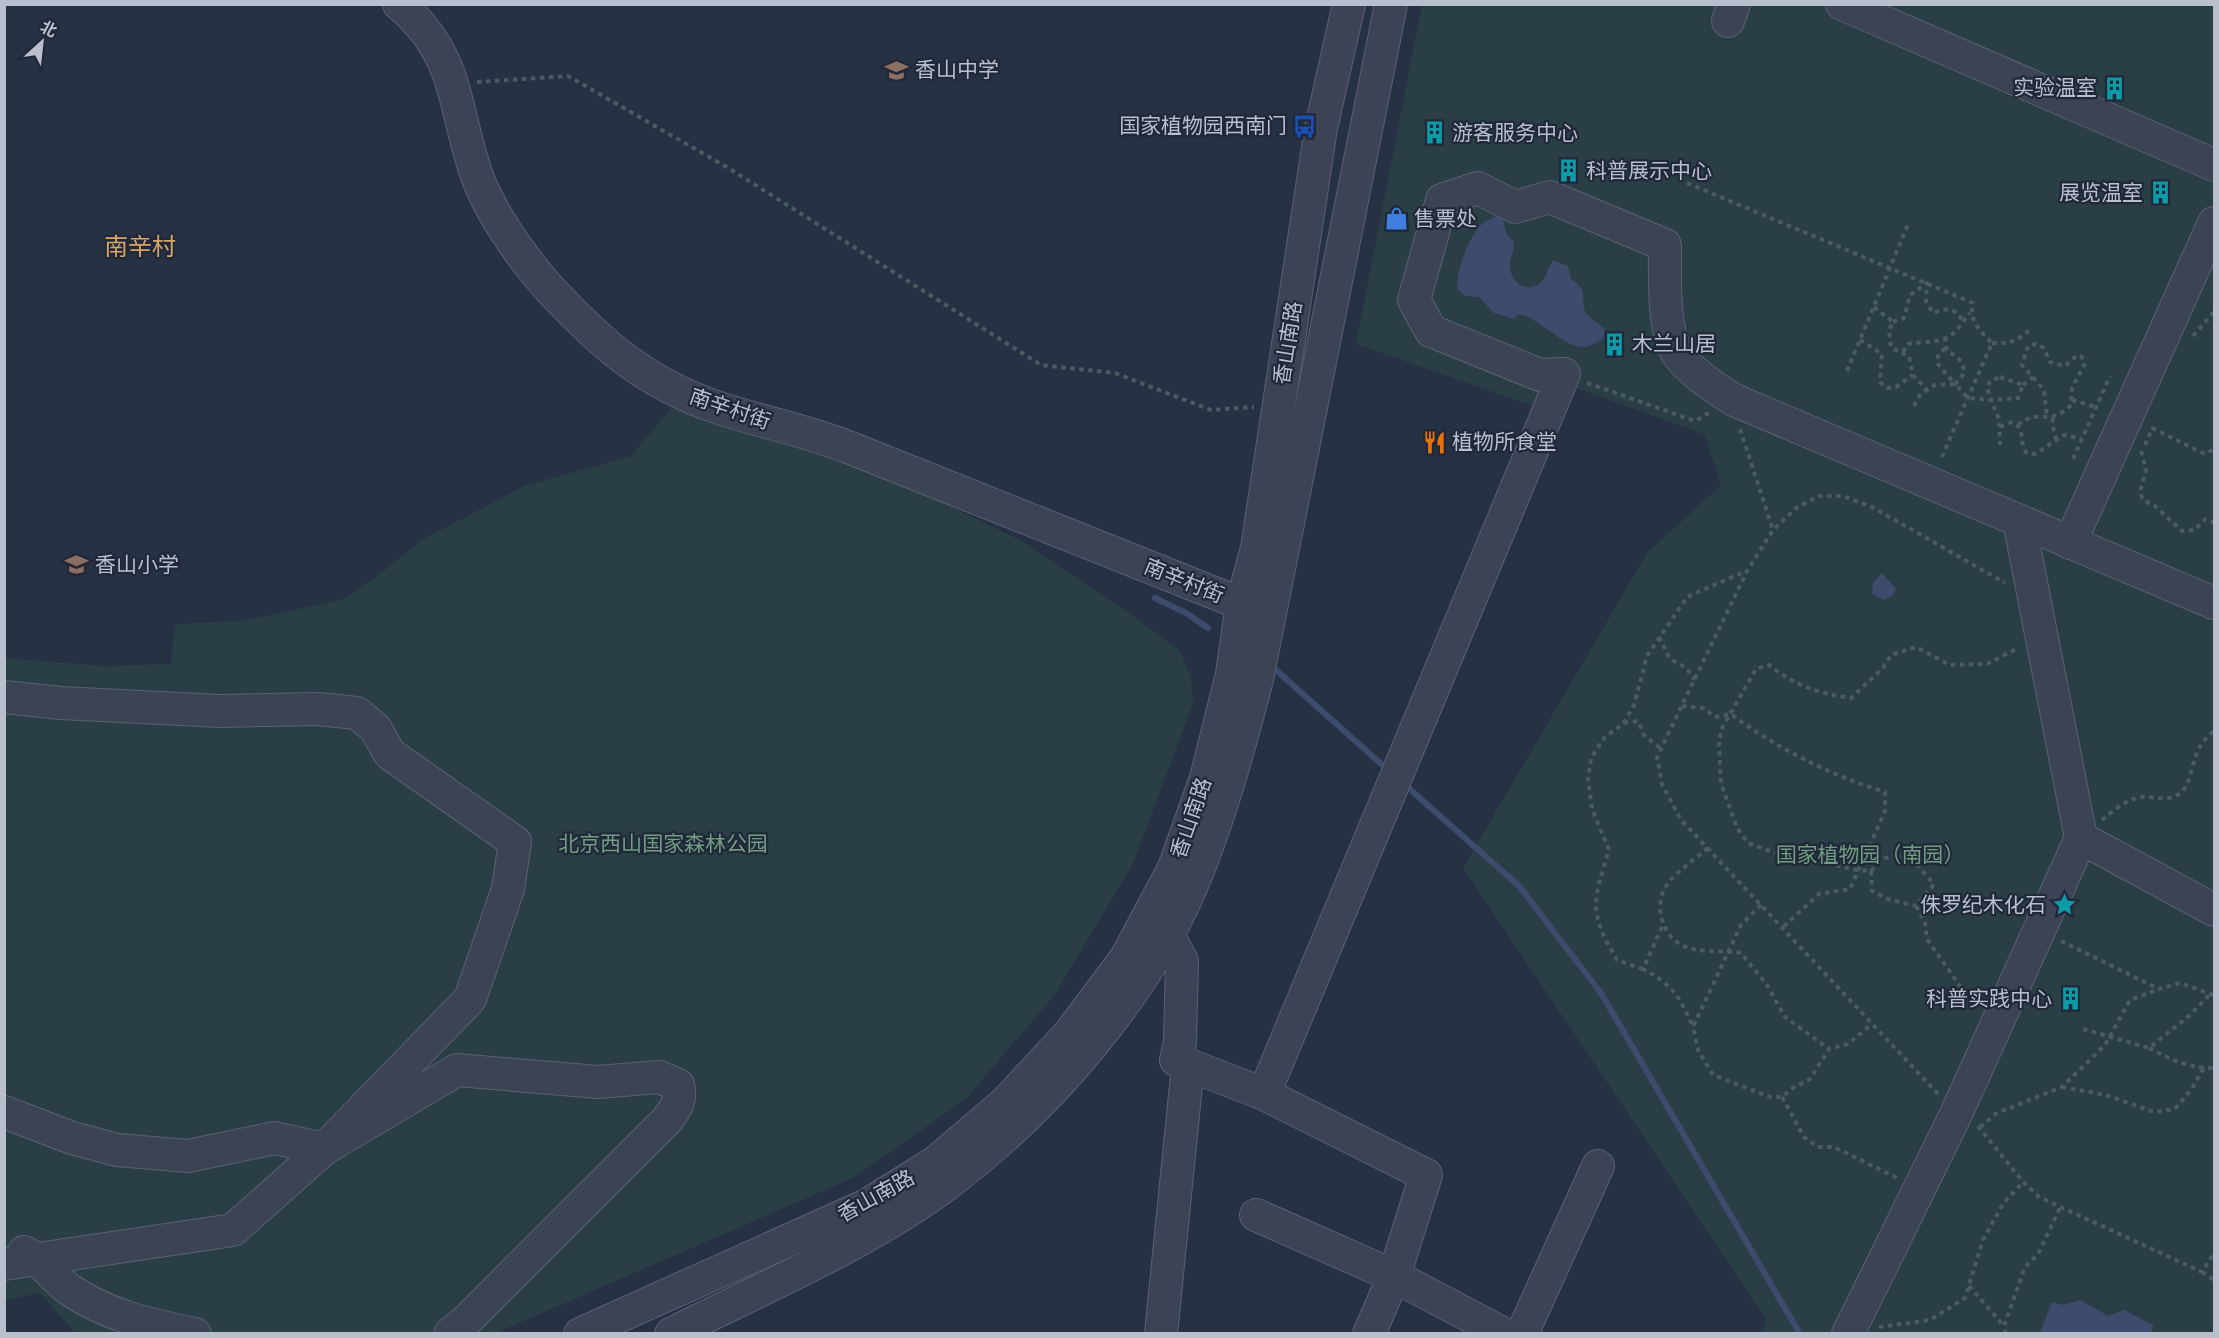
<svg xmlns="http://www.w3.org/2000/svg" width="2219" height="1338" font-family="Roboto,'Noto Sans SC',sans-serif">
  <style>
    .green { fill: #293f45 }
    .water { fill: #3d4c6d }
    .lines { fill: none; stroke-linecap: round; stroke-linejoin: round }
    .stream { stroke: #3d4c6d; stroke-width: 6 }
    .minor-casing { stroke: #5a6171; stroke-width: 34 }
    .path { stroke: #485c61; stroke-width: 4; stroke-dasharray: 4.5 4.5; stroke-linecap: butt }
    .minor { stroke: #3c4354; stroke-width: 32 }
    .labels { text-anchor: middle; stroke-width: 4.5; stroke-linejoin: round; paint-order: stroke }
    .poi-label { font-size: 21px; fill: #b9bfcd; stroke: #202839; text-anchor: start }
    .street-label { font-size: 21px; fill: #b9bfcd; stroke: #202839 }
    .park-label { font-size: 21px; fill: #709e80; stroke: #202839 }
    .quarter-label { font-size: 24px; fill: #d8a569; stroke: #202839 }
  </style>
  <rect width="100%" height="100%" fill="#273144"/>
  <g class="green">
    <polygon points="1422,5 2214,5 2214,1333 1762,1333 1766,1319 1463,868 1647,553 1721,485 1704,434 1573,387 1559,415 1356,344"/>
    <polygon points="679,399 923,493 1020,540 1132,615 1180,651 1191,677 1193,704 1133,864 1056,993 967,1098 853,1178 496,1333 76,1334 40,1293 5,1300 4,658 105,666 171,664 175,624 242,621 344,599 381,573 422,540 524,486 631,456"/>
  </g>
  <g class="water">
    <path d="M1497,216L1502,217L1507,235L1514,242C1515,250 1510,257 1510,265C1509,280 1525,294 1539,284C1546,280 1548,267 1553,260L1568,266L1571,279C1589,292 1580,292 1584,308C1585,316 1599,324 1605,329L1603,339C1598,341 1591,346 1586,347C1563,349 1542,319 1519,314L1514,319L1494,313L1479,297L1466,296L1458,290C1454,275 1469,236 1481,225C1485,221 1492,218 1497,216Z"/>
    <polygon points="1882,573 1896,589 1892,596 1884,600 1872,594 1873,583"/>
    <polygon points="2080,1300 2108,1316 2124,1310 2153,1325 2152,1333 2040,1333 2052,1302 2063,1305"/>
  </g>
  <g class="lines">
    <g class="stream">
      <polyline points="1155,598 1186,613 1208,628"/>
      <polyline points="1276,670 1389,771"/>
      <polyline points="1404,784 1519,886 1601,993 1800,1334"/>
    </g>
    <defs>
      <g id="minor">
        <path d="M399,4C460,55 453,108 477,176C490,212 522,258 548,287C599,342 643,382 716,407C761,422 809,431 853,449C982,500 1112,552 1242,604"/>
        <polyline points="1842,4 2214,165"/>
        <polyline points="1728,21 1734,4"/>
        <polyline points="2019,521 2081,838 2214,910"/>
        <polyline points="2070,543 2214,223"/>
        <polyline points="4,697 61,703 220,711 318,709 357,713 375,728 390,754 515,842 508,889 470,999 324,1149 275,1138 188,1156 117,1150 72,1138 4,1112"/>
        <polyline points="1167,933 1182,961 1180,1042 1176,1060 1264,1094 1426,1175 1394,1276 1369,1334"/>
        <path d="M1264,1094L1564,374L1540,375L1431,331L1414,300L1442,200L1478,188L1515,207L1550,197L1665,245C1665,273 1662,335 1680,357C1695,375 1715,388 1734,400L2214,603"/>
        <polyline points="1256,1215 1394,1276 1504,1334"/>
        <path d="M24,1252C44,1261 53,1278 70,1290C108,1316 151,1325 195,1334"/>
        <path d="M4,1264L233,1230L324,1149L457,1070L598,1082L659,1077L678,1085C682,1100 676,1108 667,1120L466,1321L450,1334"/>
        <polyline points="580,1334 867,1205 936,1162 1005,1103 1070,1033 1126,958 1174,868 1206,778 1232,674 1242,604 1257,548 1321,128 1349,4"/>
        <path d="M671,1334C762,1288 870,1243 951,1181C1050,1106 1151,989 1197,873C1222,810 1240,745 1257,679L1391,4"/>
        <polyline points="1161,1334 1188,1065"/>
        <polyline points="1522,1334 1598,1166"/>
        <polyline points="1848,1334 1956,1114 2081,838"/>
      </g>
    </defs>
    <use href="#minor" class="minor-casing"/>
    <g class="path">
      <polyline points="477,82 568,76 730,169 1041,365 1115,373 1211,410 1254,407"/>
      <path d="M1687,183L1973,303C1969,321 1980,331 1992,343L1940,461"/>
      <polyline points="1874,307 1893,322 1889,330 1891,348 1909,356 1913,375 1927,390 1935,385 1955,384 1968,398 1991,400 1999,419 2000,445"/>
      <path d="M1893,322L1904,318L1910,295L1927,283L1926,301L1933,313C1945,308 1955,307 1962,320"/>
      <polyline points="2193,336 2214,312"/>
      <polyline points="1860,340 1882,354 1880,382 1887,388 1896,387 1913,375"/>
      <path d="M1992,343C2010,344 2019,341 2031,328"/>
      <path d="M1945,348L1938,356L1937,363L1955,384L1964,374C1964,361 1958,357 1947,351L1945,338"/>
      <path d="M1903,352L1908,344C1922,341 1939,344 1951,335C1959,330 1963,320 1970,313"/>
      <polyline points="1847,371 1909,222"/>
      <polygon points="2000,377 2023,385 2018,398 1991,400 1987,388 1990,381"/>
      <polyline points="1587,383 1695,421 1709,413"/>
      <polyline points="2023,385 2033,377"/>
      <polyline points="2072,400 2096,407"/>
      <polyline points="1914,406 1920,395 1927,390"/>
      <polyline points="2053,418 2052,423 2056,439"/>
      <path d="M2018,425C2039,407 2048,428 2071,405L2072,388L2085,363L2081,356H2076L2065,366L2050,362L2044,348L2036,344L2028,346L2022,365L2044,390L2047,417"/>
      <path d="M2000,427L2012,422C2027,428 2018,444 2027,453L2035,454L2064,435L2082,439"/>
      <polyline points="2152,428 2205,454 2214,449"/>
      <polyline points="1740,429 1773,530"/>
      <polyline points="2145,445 2153,427"/>
      <polyline points="2141,451 2146,469 2140,492 2143,500 2155,506 2182,531 2195,530 2205,519 2214,523"/>
      <polyline points="2073,459 2110,376"/>
      <polyline points="1659,637 1670,659 1686,668 1695,680"/>
      <path d="M1682,706L1703,708L1715,717L1731,714C1776,748 1830,775 1885,792V811L1850,889L1819,894L1782,928"/>
      <polyline points="1624,723 1638,721 1644,735 1661,749"/>
      <path d="M2102,820C2113,811 2128,798 2142,797C2155,796 2167,802 2179,794C2196,783 2187,751 2214,731"/>
      <path d="M1708,848C1695,859 1680,869 1669,882C1652,902 1661,938 1686,947C1702,953 1723,950 1741,953L1767,985L1785,1017L1829,1049"/>
      <path d="M1871,871L1872,891L1888,899L1916,906L1934,884L1918,866L1899,854L1882,859L1871,871L1857,870L1773,852L1748,843L1737,828L1721,783L1719,745L1721,730L1756,669L1769,665C1794,685 1819,694 1851,698L1883,668L1891,655L1916,647L1950,665L1987,664L2018,648"/>
      <polyline points="1761,905 1741,925 1693,1027 1698,1050 1713,1075 1770,1097 1782,1097 1793,1088 1810,1079 1829,1049 1848,1044 1872,1024"/>
      <polyline points="1916,906 1925,922 1927,939 1971,1002 1980,1005"/>
      <path d="M1662,927L1643,969C1673,985 1680,997 1693,1027"/>
      <polyline points="2061,941 2159,989 2180,983 2214,995"/>
      <path d="M1643,969L1617,960C1588,912 1593,901 1609,850L1592,809L1588,779L1591,758L1605,737L1623,724L1634,705L1647,656L1687,597L1746,571"/>
      <polyline points="2083,1029 2149,1048 2189,1016 2211,993"/>
      <path d="M2149,1048C2170,1059 2190,1069 2214,1068"/>
      <polyline points="2062,1087 2106,1095 2154,1112 2175,1109 2191,1090 2204,1068"/>
      <polyline points="1938,1094 1681,820 1662,784 1657,757 1747,571 1773,530 1796,508 1819,496 1843,496 1874,508 2005,583"/>
      <polyline points="1782,1097 1804,1137 1818,1147 1834,1147 1897,1178"/>
      <polyline points="1978,1126 2023,1182 2039,1197 2202,1272 2214,1253"/>
      <polyline points="1980,1127 1997,1113 2062,1087 2105,1045 2130,1000 2159,989"/>
      <polyline points="2202,1272 2214,1280"/>
      <polyline points="1969,1286 2004,1326"/>
      <polyline points="1879,1327 1930,1320 1965,1298 1983,1240 2003,1204 2023,1182"/>
      <polyline points="2006,1334 2004,1326 2025,1267 2038,1254 2060,1208"/>
    </g>
    <use href="#minor" class="minor"/>
  </g>
  <defs>
    <symbol id="school-bare" viewBox="-9 -9 18 18"><path d="M0-5L7-2L0 1L-7-2ZM-4 1L0 2.5L4 1V4Q0 6-4 4Z" fill="#8d6e63" stroke="#202839" stroke-width="2.5" paint-order="stroke"/></symbol>
    <symbol id="building-bare" viewBox="-9 -9 18 18"><path d="M-4-6H4V6H1V3H-1V6H-4ZM-2.5-4.3h1.7v1.8h-1.7ZM.8-4.3h1.7v1.8H.8ZM-2.5-1h1.7V.8h-1.7ZM.8-1h1.7V.8H.8Z" fill="#0f9aa8" stroke="#202839" stroke-width="2.5" paint-order="stroke"/></symbol>
    <symbol id="bus-bare" viewBox="-9 -9 18 18"><path d="M-5-6H5V4H4V6H2V4H-2V6H-4V4H-5ZM-3.5-4V0h7V-4ZM-3.5 1.2v1.5H-2V1.2ZM2 1.2v1.5H3.5V1.2Z" fill="#1a4fb4" stroke="#202839" stroke-width="2.5" paint-order="stroke"/></symbol>
    <symbol id="shop-bare" viewBox="-9 -9 18 18"><path d="M-5-2.5h2.3a2.7 3.5 0 0 1 5.4 0H5L5.5 6h-11ZM-1.5-2.5h3a1.5 2.3 0 0 0-3 0Z" fill="#3f7fe0" stroke="#202839" stroke-width="2.5" paint-order="stroke"/></symbol>
    <symbol id="restaurant-bare" viewBox="-9 -9 18 18"><path d="M-5-6h1v4h1v-4h1v4h1v-4h1v5L-1.5 .5V6h-2V.5L-5-1ZM5-6V6H3V1.5H1.5Q1.5-4 5-6Z" fill="#e8710a" stroke="#202839" stroke-width="2.5" paint-order="stroke"/></symbol>
    <symbol id="sight-bare" viewBox="-9 -9 18 18"><path d="M0-6L1.8-2.2L6-1.7L2.9 1.2L3.7 5.4L0 3.3L-3.7 5.4L-2.9 1.2L-6-1.7L-1.8-2.2Z" fill="#0f9aa8" stroke="#202839" stroke-width="2.5" paint-order="stroke"/></symbol>
  </defs>
  <g fill-rule="evenodd">
    <use href="#school-bare" x="880" y="54" width="33" height="33"/>
    <use href="#building-bare" x="2098" y="72" width="33" height="33"/>
    <use href="#bus-bare" x="1288" y="110" width="33" height="33"/>
    <use href="#building-bare" x="1418" y="116" width="33" height="33"/>
    <use href="#building-bare" x="1552" y="154" width="33" height="33"/>
    <use href="#building-bare" x="2144" y="176" width="33" height="33"/>
    <use href="#shop-bare" x="1380" y="202" width="33" height="33"/>
    <use href="#building-bare" x="1598" y="328" width="33" height="33"/>
    <use href="#restaurant-bare" x="1418" y="426" width="33" height="33"/>
    <use href="#school-bare" x="60" y="548" width="33" height="33"/>
    <use href="#sight-bare" x="2048" y="888" width="33" height="33"/>
    <use href="#building-bare" x="2054" y="982" width="33" height="33"/>
  </g>
  <g class="labels">
    <g class="poi-label">
      <text x="915" y="77">香山中学</text>
      <text x="2097" y="95" text-anchor="end">实验温室</text>
      <text x="1287" y="133" text-anchor="end">国家植物园西南门</text>
      <text x="1452" y="140">游客服务中心</text>
      <text x="1586" y="178">科普展示中心</text>
      <text x="2143" y="200" text-anchor="end">展览温室</text>
      <text x="1414" y="226">售票处</text>
      <text x="1632" y="351">木兰山居</text>
      <text x="1452" y="449">植物所食堂</text>
      <text x="95" y="572">香山小学</text>
      <text x="2046" y="912" text-anchor="end">侏罗纪木化石</text>
      <text x="2052" y="1006" text-anchor="end">科普实践中心</text>
    </g>
    <g class="street-label">
      <text transform="translate(1288 343) rotate(-81)" y="7">香山南路</text>
      <text transform="translate(730 409) rotate(19)" y="7">南辛村街</text>
      <text transform="translate(1184 581) rotate(22)" y="7">南辛村街</text>
      <text transform="translate(1191 818) rotate(-71)" y="7">香山南路</text>
      <text transform="translate(876 1196) rotate(-29)" y="7">香山南路</text>
    </g>
    <g class="park-label">
      <text x="663" y="851">北京西山国家森林公园</text>
      <text x="1870" y="862">国家植物园（南园）</text>
    </g>
    <g class="quarter-label">
      <text x="140" y="255">南辛村</text>
    </g>
  </g>
  <rect width="2219" height="1338" fill="none" stroke="#b9bfcd" stroke-width="12"/>
  <g transform="translate(42 42) rotate(27)" stroke="#202839" stroke-width="4.5" paint-order="stroke">
  <path d="M0-4.5L10 22L0 15L-10 22Z" fill="#b9bfcd"/>
  <text y="-9" font-size="16" font-weight="bold" text-anchor="middle" fill="#b9bfcd">北</text>
  </g>
</svg>
